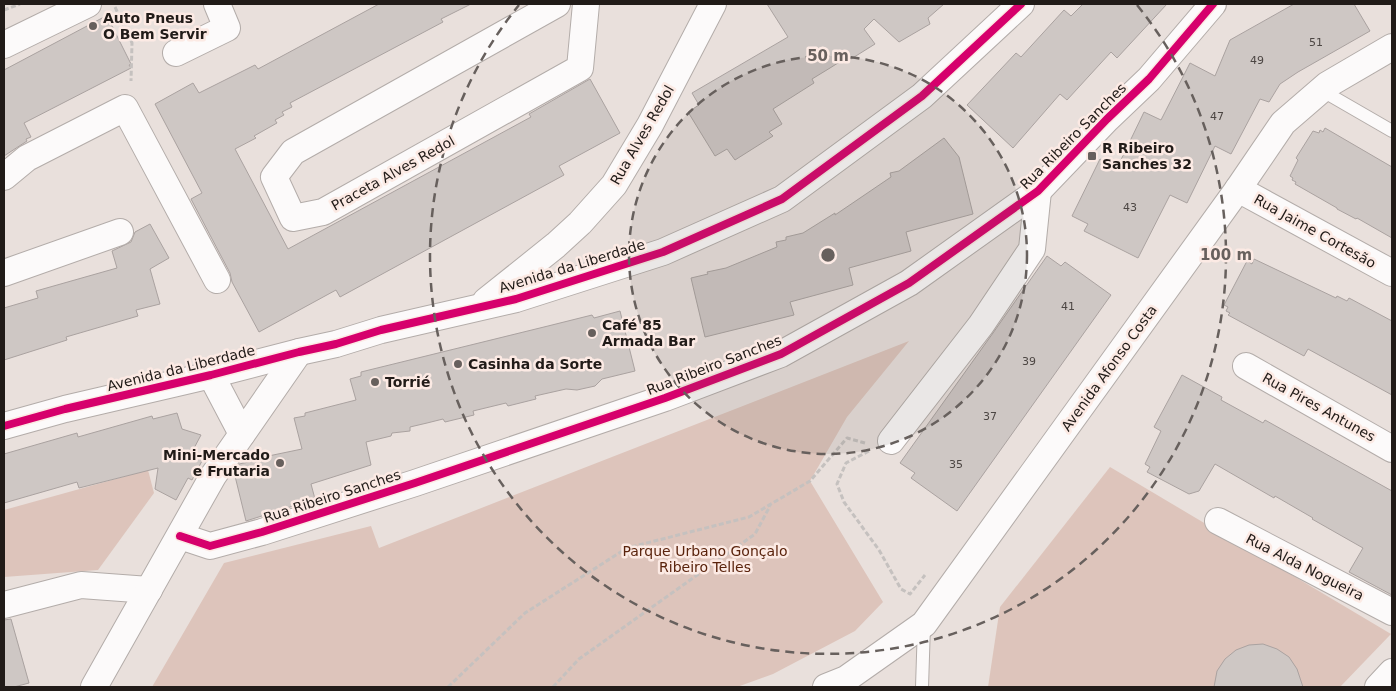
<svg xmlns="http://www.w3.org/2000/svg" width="1396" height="691" font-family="'DejaVu Sans',sans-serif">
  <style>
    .green { fill: #ddc4bb }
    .building { fill: #cec7c4; stroke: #aaa2a0 }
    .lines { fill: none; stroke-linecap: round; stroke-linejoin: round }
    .service-casing { stroke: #b3aca9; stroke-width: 14 }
    .minor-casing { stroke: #b3aca9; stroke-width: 28 }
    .path { stroke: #c5c1bf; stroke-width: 3; stroke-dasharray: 5 2.5; stroke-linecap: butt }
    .service { stroke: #fcfafa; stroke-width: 12 }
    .minor { stroke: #fcfafa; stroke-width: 26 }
    .cycleway-casing { stroke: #fceae4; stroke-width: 11 }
    .cycleway { stroke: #d6006c; stroke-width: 8 }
    .ring { fill: none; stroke: #67605d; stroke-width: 2.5; stroke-dasharray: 9 6 }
    .poi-dot { fill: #67605d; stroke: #fceae4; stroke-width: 2 }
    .labels { text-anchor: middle; stroke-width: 5; stroke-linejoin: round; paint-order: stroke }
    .number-label { font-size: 11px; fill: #4c4643 }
    .poi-label { font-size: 14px; font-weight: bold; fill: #211b18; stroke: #fceae4; text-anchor: start }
    .street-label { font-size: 14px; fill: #211b18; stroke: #fceae4 }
    .park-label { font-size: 14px; fill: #5a230c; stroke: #fceae4 }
    .centre { fill: #67605d; stroke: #fceae4; stroke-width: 2.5 }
    .ring-label { font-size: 15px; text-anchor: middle; font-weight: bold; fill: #67605d; stroke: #fceae4; stroke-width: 5; stroke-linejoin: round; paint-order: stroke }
  </style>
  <rect width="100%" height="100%" fill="#e9e0dc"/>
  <g class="green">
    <polygon points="909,341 847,417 810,481 883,602 855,631 773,674 737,687 152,687 224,563 371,526 379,548"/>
    <polygon points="1110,467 1391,634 1340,687 988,687 1000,607"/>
    <polygon points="148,470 154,493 98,570 4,577 4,510"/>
  </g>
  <g class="building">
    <polygon points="379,4 471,4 441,19 443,22 290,103 292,107 282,112 284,115 275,120 277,123 254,136 256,138 235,149 288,249 531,117 529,114 590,79 620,133 559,166 564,175 340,297 336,290 259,332 232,282 230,273 191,199 202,193 155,104 193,83 199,93 255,65 258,69"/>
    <polygon points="767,4 944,4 928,18 930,24 899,42 874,19 864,29 875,44 851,59 849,56 830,68 812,79 814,83 773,109 782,124 769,132 773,136 735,160 727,149 715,156 688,112 699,105 692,93 788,37"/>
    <polygon points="1083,4 1167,4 1117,58 1111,52 1067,100 1060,94 1013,148 967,105 1016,53 1021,57 1064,10 1071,16"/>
    <polygon points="1294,4 1354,4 1370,31 1298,72 1280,84 1269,102 1260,99 1231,154 1215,146 1187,203 1170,195 1138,258 1084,231 1088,224 1072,216 1100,159 1117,168 1144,112 1161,120 1190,63 1215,76 1230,40"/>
    <polygon points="104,17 108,24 110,22 131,64 129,65 131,68 24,123 31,137 26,139 27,141 4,156 4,70"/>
    <polygon points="1325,128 1392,167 1392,238 1357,218 1356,219 1337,209 1337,208 1295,184 1296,182 1292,180 1293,178 1290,176 1298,160 1296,158 1313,131 1319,133 1320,130 1323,132"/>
    <polygon points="944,138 959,157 973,214 906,232 911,251 849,268 853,285 790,302 794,315 705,337 691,278 708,274 707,272 726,268 777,247 776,242 786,240 786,237 803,233 835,213 835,215 891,177 890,173 899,171"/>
    <polygon points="150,224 169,258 150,269 160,304 136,310 138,316 66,337 67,340 4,360 4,308 38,298 36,291 117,268 112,251 131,242 135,232"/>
    <polygon points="1047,256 1061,266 1065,262 1111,295 957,511 911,478 915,473 900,463 993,333"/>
    <polygon points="1254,259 1336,298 1337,296 1347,301 1349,298 1392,321 1392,395 1308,349 1304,356 1228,315 1230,313 1226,311 1228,307 1224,305 1247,261 1252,264"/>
    <polygon points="620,311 635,371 602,379 595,386 577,390 566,389 535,396 536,399 508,406 506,403 473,411 474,415 445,422 443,419 427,423 410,427 410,431 392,433 391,436 366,442 371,465 311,484 315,499 246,521 234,472 239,464 254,461 254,459 302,449 294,418 305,416 305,413 356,400 350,379 361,376 361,372 548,326 592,315 594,318"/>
    <polygon points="1182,375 1222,397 1221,400 1263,423 1265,420 1392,491 1392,595 1349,572 1363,548 1312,519 1313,518 1275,496 1274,498 1215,464 1199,491 1189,494 1147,472 1150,467 1145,464 1161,431 1154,427"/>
    <polygon points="177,413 182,429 201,435 192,452 203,459 192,480 188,478 176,500 155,489 158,468 79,488 77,482 4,503 4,454 77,433 78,437 152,416 153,419"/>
    <polygon points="11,619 29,683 14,687 4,687 4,620"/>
    <polygon points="1263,644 1277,649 1289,657 1297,669 1303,687 1214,687 1217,671 1225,659 1236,650 1249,645"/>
  </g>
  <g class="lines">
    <defs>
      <g id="service">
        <polyline points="1321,90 1392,131"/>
        <polyline points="922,687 924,625"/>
      </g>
      <g id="minor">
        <polyline points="557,4 293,152 274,177 293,218 323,212 580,68 586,4"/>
        <polyline points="4,45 88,4"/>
        <polyline points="176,53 227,28 217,4"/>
        <polyline points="4,177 27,158 125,108 217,280"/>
        <polyline points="1238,189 1392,273"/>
        <polyline points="4,273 120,232"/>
        <polyline points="486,301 556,245 580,223 614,185 650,125 713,4"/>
        <polyline points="1246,366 1392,449"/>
        <polyline points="211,375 242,434"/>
        <polyline points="4,426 65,409 211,375 299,352 336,344 381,330 516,299 663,252 782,199 922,96 1021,4"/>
        <polyline points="891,441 981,325 1032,249 1038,191"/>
        <polyline points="1218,521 1392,612"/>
        <polyline points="180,536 210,546 262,532 415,483 665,398 781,354 909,283 1038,191 1107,119 1149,79 1213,4"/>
        <polyline points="4,605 81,585 149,590"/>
        <polyline points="94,687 213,476 299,352"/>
        <polyline points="826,687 846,679 924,624 1238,189 1283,123 1327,85 1392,47"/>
        <polyline points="1378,687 1392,672"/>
      </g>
    </defs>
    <use href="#service" class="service-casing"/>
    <use href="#minor" class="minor-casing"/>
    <g class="path">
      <polyline points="115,7 132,43 131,81"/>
      <polyline points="4,10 20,4"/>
      <polyline points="869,451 846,463 837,484 844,502 879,550 901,589 910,594 925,575"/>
      <polyline points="448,687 525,613 627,548 749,517 810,481 847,438 865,443"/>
      <polyline points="553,687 579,659 755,534 770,506"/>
    </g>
    <use href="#service" class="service"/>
    <use href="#minor" class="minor"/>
    <defs>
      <g id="cycleway">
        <polyline points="4,426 65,409 211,375 299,352 336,344 381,330 516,299 663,252 782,199 922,96 1021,4"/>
        <polyline points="180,536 210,546 262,532 415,483 665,398 781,354 909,283 1038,191 1107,119 1149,79 1213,4"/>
      </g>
    </defs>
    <use href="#cycleway" class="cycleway-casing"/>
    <use href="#cycleway" class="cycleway"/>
  </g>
  <circle cx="828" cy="255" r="199" fill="#67605d" fill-opacity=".12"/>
  <g class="ring">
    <circle cx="828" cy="255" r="199"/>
    <path d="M1137 5A398 398 0 1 1 519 5"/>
  </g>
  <g class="poi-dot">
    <circle cx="93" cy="26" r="5"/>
    <rect x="1087" y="151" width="10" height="10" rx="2.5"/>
    <circle cx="592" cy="333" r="5"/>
    <circle cx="458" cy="364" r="5"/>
    <circle cx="375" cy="382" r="5"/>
    <circle cx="280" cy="463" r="5"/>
  </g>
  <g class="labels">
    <g class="number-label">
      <text x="1316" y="46">51</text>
      <text x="1257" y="64">49</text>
      <text x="1217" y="120">47</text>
      <text x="1130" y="211">43</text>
      <text x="1068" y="310">41</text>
      <text x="1029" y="365">39</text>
      <text x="990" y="420">37</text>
      <text x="956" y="468">35</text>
    </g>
    <g class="poi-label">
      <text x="103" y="23">Auto Pneus<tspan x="103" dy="16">O Bem Servir</tspan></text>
      <text x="1102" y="153">R Ribeiro<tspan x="1102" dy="16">Sanches 32</tspan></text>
      <text x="602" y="330">Café 85<tspan x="602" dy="16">Armada Bar</tspan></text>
      <text x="468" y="369">Casinha da Sorte</text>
      <text x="385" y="387">Torrié</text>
      <text x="270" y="460" text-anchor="end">Mini-Mercado<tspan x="270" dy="16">e Frutaria</tspan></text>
    </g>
    <g class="street-label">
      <text transform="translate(642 135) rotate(-60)" y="5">Rua Alves Redol</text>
      <text transform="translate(1073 136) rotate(-45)" y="5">Rua Ribeiro Sanches</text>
      <text transform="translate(393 173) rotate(-29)" y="5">Praceta Alves Redol</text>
      <text transform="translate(1315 231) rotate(29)" y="5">Rua Jaime Cortesão</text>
      <text transform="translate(572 266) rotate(-17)" y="5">Avenida da Liberdade</text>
      <text transform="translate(714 365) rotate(-21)" y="5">Rua Ribeiro Sanches</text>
      <text transform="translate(181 368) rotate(-14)" y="5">Avenida da Liberdade</text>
      <text transform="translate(1109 368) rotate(-54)" y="5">Avenida Afonso Costa</text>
      <text transform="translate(1319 407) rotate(29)" y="5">Rua Pires Antunes</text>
      <text transform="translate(332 496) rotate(-18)" y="5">Rua Ribeiro Sanches</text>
      <text transform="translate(1305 567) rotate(27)" y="5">Rua Alda Nogueira</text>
    </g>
    <g class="park-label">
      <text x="705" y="556">Parque Urbano Gonçalo<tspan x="705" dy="16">Ribeiro Telles</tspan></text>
    </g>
  </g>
  <circle cx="828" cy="255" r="8" class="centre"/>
  <g class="ring-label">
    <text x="828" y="61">50 m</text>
    <text x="1226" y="260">100 m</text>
  </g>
  <rect width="1396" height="691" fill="none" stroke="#211b18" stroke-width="10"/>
</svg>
